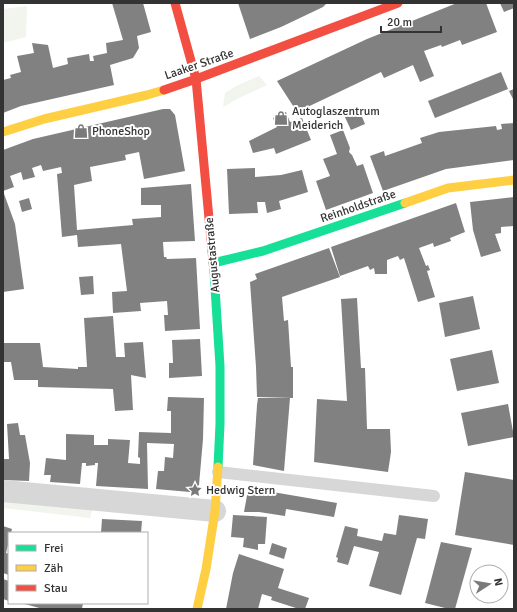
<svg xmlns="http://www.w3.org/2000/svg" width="517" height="612" font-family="Signika,sans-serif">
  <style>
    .green { fill: #f1f5ed }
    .building { fill: #818181 }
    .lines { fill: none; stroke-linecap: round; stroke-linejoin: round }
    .lane { stroke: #d7d7d7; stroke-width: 12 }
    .street { stroke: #d7d7d7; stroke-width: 22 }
    .fast { stroke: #16e098; stroke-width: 9 }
    .slow { stroke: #ffcf43; stroke-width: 9 }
    .jam { stroke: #f24e42; stroke-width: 9 }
    .labels { text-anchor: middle; stroke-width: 4; stroke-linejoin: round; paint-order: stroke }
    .street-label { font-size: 12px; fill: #333; stroke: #fff }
    .poi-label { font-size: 12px; fill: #333; stroke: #fff; text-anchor: start }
  </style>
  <rect width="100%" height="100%" fill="#fff"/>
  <g class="green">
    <polygon points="27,6 26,37 3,43 3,9"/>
    <polygon points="259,76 267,85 237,99 223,107 225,93 236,86"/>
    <polygon points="3,500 92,510 90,518 3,508"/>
  </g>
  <g class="building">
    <polygon points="112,3 143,3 151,32 137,36 139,48 133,58 110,65 114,85 21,106 3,113 3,80 11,78 10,75 21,72 17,56 34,53 32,43 48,45 53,68 68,64 67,58 89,54 90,61 94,61 93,56 107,53 106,43 123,40"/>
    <polygon points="238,3 327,3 323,7 281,27 250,39"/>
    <polygon points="457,3 486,3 497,32 462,45 460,40 442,47 441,45 424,51 434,76 420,82 413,65 384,78 381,72 297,112 277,81 367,39"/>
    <polygon points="500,3 514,3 514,8 504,12"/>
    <polygon points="501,72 508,89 435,118 428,101"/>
    <polygon points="514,89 514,101 509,91"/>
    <polygon points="358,107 365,124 351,130 343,113"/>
    <polygon points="163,109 170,109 175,115 185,171 144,179 139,152 125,155 126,160 90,167 92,181 74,185 77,230 133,225 132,219 161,217 161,205 141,205 141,188 191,184 195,241 163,242 164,257 166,257 167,259 196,258 200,329 165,331 164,315 168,315 167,301 140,303 141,311 113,313 112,292 127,291 121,244 78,247 77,235 62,237 57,174 62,173 61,167 43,171 41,165 32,168 35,177 23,180 21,172 10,176 14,187 3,191 15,224 24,289 3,292 3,150 33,139"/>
    <polygon points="286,112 290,122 302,118 311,140 276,154 274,148 253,153 249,141 277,127 273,118"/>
    <polygon points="514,123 514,160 446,169 383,191 370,156 384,151 385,156 422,143 420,138 439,132 496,126 497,130 502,129 501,124"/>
    <polygon points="343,130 350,148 349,152 352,155 357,166 363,164 373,193 326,210 316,181 330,176 323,159 337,154 330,135"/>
    <polygon points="255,168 255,177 281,175 302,170 308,192 279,201 281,209 267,213 265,202 257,202 258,213 229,214 227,169"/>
    <polygon points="514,197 514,226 501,227 501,233 495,234 501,251 481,257 473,230 470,202"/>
    <polygon points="29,198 32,209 22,212 19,201"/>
    <polygon points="456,203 465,232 450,238 451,241 434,247 433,243 419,248 426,266 428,265 430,270 427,271 435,297 418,302 404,258 400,260 398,256 387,260 387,274 375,274 374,268 370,270 368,266 340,276 331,247"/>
    <polygon points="329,248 340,277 282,297 284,321 288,320 291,367 293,367 293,398 257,397 256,367 250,282 257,279 255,274"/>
    <polygon points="93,276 94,294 81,295 79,277"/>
    <polygon points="473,296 480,329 445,337 439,303"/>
    <polygon points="357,298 361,368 365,368 367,429 390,429 391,452 388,472 314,462 317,399 347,401 341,299"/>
    <polygon points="113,316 116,357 125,357 124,343 143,342 146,378 131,375 133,410 115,411 113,389 38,387 38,380 14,380 11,362 3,362 3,343 40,343 43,367 78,369 78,367 87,367 84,318"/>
    <polygon points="200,339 202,376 169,378 169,363 173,363 172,340"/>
    <polygon points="492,350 499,383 457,391 450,359"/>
    <polygon points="168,397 204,398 203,439 199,485 190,492 156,489 158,471 164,471 165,457 173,458 174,444 147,443 148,489 96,486 98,463 95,463 95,465 86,466 86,463 82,463 80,484 50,482 51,475 44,475 46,458 66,460 66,434 94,435 94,445 108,445 108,439 130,440 128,463 140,464 140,458 138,457 139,432 171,433 171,411 167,411"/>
    <polygon points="258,398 290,398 284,471 253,465 257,405"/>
    <polygon points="508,404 514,437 468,446 461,413"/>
    <polygon points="18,423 20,435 25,435 30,463 29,481 3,480 3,459 9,459 7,424"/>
    <polygon points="465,472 514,480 514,545 455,535"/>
    <polygon points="248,490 261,490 337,503 334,517 286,509 285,516 259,512 244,512"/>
    <polygon points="233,515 267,517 265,544 258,544 258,550 243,547 244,538 231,537"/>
    <polygon points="399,515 428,519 425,539 417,538 401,595 369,586 379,552 354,546 348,565 337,562 338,558 336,557 345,526 358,529 357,536 382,541 384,533 396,535"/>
    <polygon points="102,519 142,521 141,533 101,533"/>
    <polygon points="3,526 12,529 11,533 9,533 9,541 6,553 9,554 9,575 3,573"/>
    <polygon points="441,542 472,548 455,609 449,609 425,603"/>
    <polygon points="272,543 287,548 284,559 269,554"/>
    <polygon points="239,554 284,569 278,588 309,598 305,609 299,609 271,600 272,597 262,594 258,609 226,609 233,573"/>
    <polygon points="3,579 9,581 9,601 3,599"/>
    <polygon points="21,603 83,603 82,609 43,609"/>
  </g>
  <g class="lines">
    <polyline class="lane" points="218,472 434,496"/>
    <polyline class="street" points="3,491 215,511"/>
    <g class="fast">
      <polyline points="213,263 263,251 405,203"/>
      <polyline points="214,272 220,366 220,424 218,467"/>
    </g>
    <g class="slow">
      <polyline points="3,132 44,119 147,95 164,90"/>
      <polyline points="405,203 448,188 514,180"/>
      <polyline points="197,609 206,569 215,511 218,467"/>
    </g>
    <g class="jam">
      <polyline points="175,3 196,79 214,272"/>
      <polyline points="164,90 196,79 398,3"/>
    </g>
  </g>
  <defs>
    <symbol id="shop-bare" viewBox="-9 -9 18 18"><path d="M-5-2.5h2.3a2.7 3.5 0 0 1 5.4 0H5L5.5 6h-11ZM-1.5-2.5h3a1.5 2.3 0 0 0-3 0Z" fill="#7a7a7a" stroke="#fff" stroke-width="2.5" paint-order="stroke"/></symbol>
    <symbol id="sight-bare" viewBox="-9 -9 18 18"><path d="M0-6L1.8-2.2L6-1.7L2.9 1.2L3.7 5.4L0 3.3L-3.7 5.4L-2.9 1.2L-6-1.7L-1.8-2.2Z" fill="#7a7a7a" stroke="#fff" stroke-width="2.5" paint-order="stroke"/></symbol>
  </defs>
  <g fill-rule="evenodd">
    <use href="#shop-bare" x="271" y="108" width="20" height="20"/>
    <use href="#shop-bare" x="71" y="121" width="20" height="20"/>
    <use href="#sight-bare" x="185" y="480" width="20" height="20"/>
  </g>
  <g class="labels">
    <g class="street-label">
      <text transform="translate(199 64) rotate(-19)" y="4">Laaker Straße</text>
      <text transform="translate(358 206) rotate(-19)" y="4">Reinholdstraße</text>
      <text transform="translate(212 255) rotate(-95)" y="4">Augustastraße</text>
    </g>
    <g class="poi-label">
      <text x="292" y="115">Autoglaszentrum<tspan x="292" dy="14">Meiderich</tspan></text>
      <text x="92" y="135">PhoneShop</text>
      <text x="206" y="494">Hedwig Stern</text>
    </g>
  </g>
  <rect width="517" height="612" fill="none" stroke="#333333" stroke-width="8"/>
  <rect x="8" y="532" width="140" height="72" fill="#ffffff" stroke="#adadad"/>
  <rect x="16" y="545" width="20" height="6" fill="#16e098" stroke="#adadad"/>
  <text x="44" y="552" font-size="12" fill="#333333">Frei</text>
  <rect x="16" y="565" width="20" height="6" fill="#ffcf43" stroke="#adadad"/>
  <text x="44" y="572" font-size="12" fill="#333333">Zäh</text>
  <rect x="16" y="585" width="20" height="6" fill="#f24e42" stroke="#adadad"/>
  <text x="44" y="592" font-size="12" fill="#333333">Stau</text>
  <g transform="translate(489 584) rotate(78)"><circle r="19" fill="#ffffff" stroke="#adadad"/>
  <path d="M0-3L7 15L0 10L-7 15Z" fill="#7a7a7a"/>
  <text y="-6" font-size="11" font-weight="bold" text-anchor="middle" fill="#333333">N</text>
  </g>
  <path d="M381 26v6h60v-6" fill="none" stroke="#333333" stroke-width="2"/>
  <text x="387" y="26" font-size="12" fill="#333333" stroke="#ffffff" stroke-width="3" paint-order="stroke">20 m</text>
</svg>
